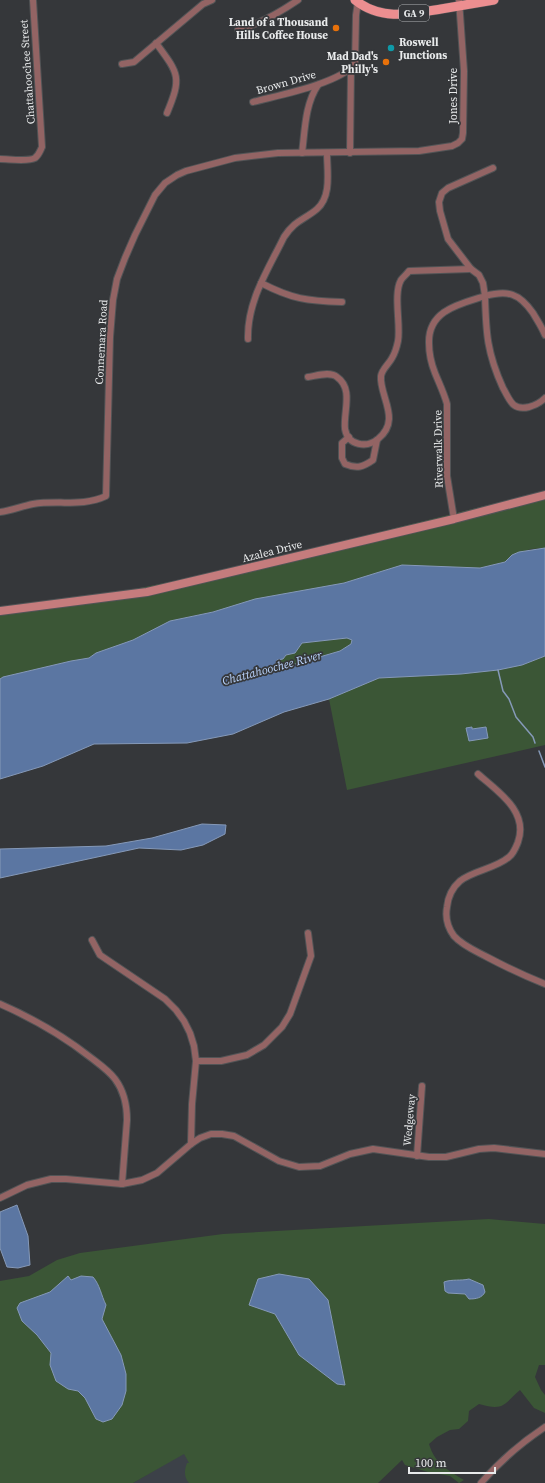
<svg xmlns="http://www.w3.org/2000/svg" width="545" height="1483" font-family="'Source Serif 4',serif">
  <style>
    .built { fill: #3c4148 }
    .green { fill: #3b5636 }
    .water { fill: #5b76a2; stroke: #8599b8; fill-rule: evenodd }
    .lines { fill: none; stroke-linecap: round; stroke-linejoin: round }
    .stream { stroke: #8599b8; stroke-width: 1.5 }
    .street-casing { stroke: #525456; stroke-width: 8 }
    .secondary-casing { stroke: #525456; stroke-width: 10 }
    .primary-casing { stroke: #525456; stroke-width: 10 }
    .street { stroke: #936464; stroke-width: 6 }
    .secondary { stroke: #c57c7d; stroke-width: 8 }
    .primary { stroke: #ec8e90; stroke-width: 9 }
    .food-dot { fill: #e8710a; stroke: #35373a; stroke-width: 1.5 }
    .culture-dot { fill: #0f9aa8; stroke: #35373a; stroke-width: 1.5 }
    .labels { text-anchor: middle; stroke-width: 3.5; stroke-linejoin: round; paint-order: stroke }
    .shield { fill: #35373a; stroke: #b2b4b6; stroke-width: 1 }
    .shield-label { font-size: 10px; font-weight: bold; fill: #e8eaeb }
    .poi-label { font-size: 11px; font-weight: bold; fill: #e8eaeb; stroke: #35373a; text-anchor: end }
    .street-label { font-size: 11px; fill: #e8eaeb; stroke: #35373a }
    .water-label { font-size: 12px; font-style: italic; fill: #bbd5fe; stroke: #35373a }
  </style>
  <rect width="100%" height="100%" fill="#35373a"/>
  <polygon class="built" points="184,1453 201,1483 133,1483"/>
  <g class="green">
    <polygon points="545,491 545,548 531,549 512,555 505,562 479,568 402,565 344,583 170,621 133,640 96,653 89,658 71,661 3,677 0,679 0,613 75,601 214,573"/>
    <polygon points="347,638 352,639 351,644 340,651 282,668 276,667 276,663 277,660 283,659 286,655 295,653 302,643"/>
    <polygon points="545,656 545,745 347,790 329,699 379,678 461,674 498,670 522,665"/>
    <path d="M489,1219L545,1224V1365H539L535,1377L541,1390L545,1395V1413L534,1408L520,1390C503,1405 504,1411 479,1404L469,1411L468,1421L459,1429L450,1430L437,1437L429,1444C435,1464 448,1470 464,1480L459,1483L450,1476L428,1472L405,1465L402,1460L378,1483H189C184,1477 184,1471 187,1463H189L184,1454L133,1483H0V1281L29,1276L57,1260L80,1253L223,1234Z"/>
  </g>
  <g class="water">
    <path d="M545,548V656L522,665L498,670L461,674L379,678L329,699L284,712L233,734L187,743L94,744L43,766L0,779V679L3,677L71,661L89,658L96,653L133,640L170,621L213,612L255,599L344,583L402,565L480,568L505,562L512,555L519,552ZM347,638L352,640L351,644L340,651L282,668L276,666V663L277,660L283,659L286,655L295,653L302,643Z"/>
    <polygon points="472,727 472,729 486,727 488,738 469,741 466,728"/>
    <polygon points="202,824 226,825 225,834 203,845 181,850 139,848 0,878 0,849 106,846 152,838"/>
    <polygon points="17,1205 28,1236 30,1265 18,1268 7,1267 0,1248 0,1212"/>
    <polygon points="279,1274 309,1279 328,1300 345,1385 337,1384 299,1355 275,1314 249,1305 258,1279"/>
    <path d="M68,1276L71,1280L81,1276L93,1277C100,1285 101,1295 106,1305L102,1319L121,1355L126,1374V1391L122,1405L112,1419L103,1422L96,1419L85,1398L78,1391L68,1389L56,1381L50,1365L51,1353L37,1335L22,1321L17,1308L20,1303L50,1292Z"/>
    <path d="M469,1279L483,1285L485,1292C482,1298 476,1299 469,1299L465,1294L448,1293L445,1291L444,1282C452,1279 461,1281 469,1279Z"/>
  </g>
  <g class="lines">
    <g class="stream">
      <polyline points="498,670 503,691 509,699 516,717 533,737 535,743"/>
      <polyline points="539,751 545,767"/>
    </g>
    <defs>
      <g id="street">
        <path d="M238,30C260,24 279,13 298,0"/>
        <path d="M156,43C179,74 182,77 167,113"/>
        <polyline points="122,64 134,62 203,4 212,0"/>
        <path d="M253,102C279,95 338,84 355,64L356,15L358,2"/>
        <path d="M302,153C305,130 305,104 318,85"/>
        <polyline points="350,153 351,69"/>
        <path d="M0,159C9,159 28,162 35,158C39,155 40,151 42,147L33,0"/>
        <path d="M261,283C292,299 307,301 342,302"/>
        <path d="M545,335C542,327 537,320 533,313C519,293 508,290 485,296C486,333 487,353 503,388C510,400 512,411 529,407C536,405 540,403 545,398"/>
        <path d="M248,339C247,301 268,270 284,237C295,220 304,220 317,209C332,196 327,171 327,153"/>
        <path d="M308,377C316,376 330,371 337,377C354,389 343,412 345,429C348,446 367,448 378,439C402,420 379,396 381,376C382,369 389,364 392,358C395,353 397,346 398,341C401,325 393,294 401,280C403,277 407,274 409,271L471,269"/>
        <path d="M349,437L342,443V458L345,464C357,469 363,467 373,460L377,440"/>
        <path d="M0,512C11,511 22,506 33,504C57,500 83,507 106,496L110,337L113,300L117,279L125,258L135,235L155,195L165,183L177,175L186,171L235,158L278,153L419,151L452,146L458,143L462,139L463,133L464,71L459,0"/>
        <path d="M454,519L447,476V404C444,393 439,383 435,373C431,363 429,353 429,343C428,310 460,304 485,296L483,283L479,275L471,269L448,239L440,211L439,202L442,193L448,188L493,168"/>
        <path d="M478,774C497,791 529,811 518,842C516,847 514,853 509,857C495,869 474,870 460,881C452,888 448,897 447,907C445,918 448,928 454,936C463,946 476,951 487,957C506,967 525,976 545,984"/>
        <polyline points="92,940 100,955 165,999 176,1010 184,1021 190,1033 194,1046 196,1061 192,1104 191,1144"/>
        <path d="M0,1004C32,1018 62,1035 90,1057C99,1064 108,1070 115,1079C124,1091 127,1105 127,1120L122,1184"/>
        <polyline points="196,1061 221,1061 247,1055 264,1045 282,1027 290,1014 311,956 308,933"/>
        <polyline points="417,1156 422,1086"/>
        <polyline points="0,1198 27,1185 51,1179 66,1179 122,1184 142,1180 157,1173 191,1144 200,1138 211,1134 222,1134 234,1136 279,1161 299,1167 320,1166 350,1154 373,1149 429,1157 446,1157 479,1149 494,1148 545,1154"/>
        <path d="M481,1483C500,1461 521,1443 545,1427"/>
      </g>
      <polyline id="secondary" points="0,611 147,592 454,519 545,495"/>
      <path id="primary" d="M355,0C381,21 411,14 441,9C459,6 476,3 494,0"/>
    </defs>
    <use href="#street" class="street-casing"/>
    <use href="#secondary" class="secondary-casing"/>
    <use href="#primary" class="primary-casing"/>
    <use href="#street" class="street"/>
    <use href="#secondary" class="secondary"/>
    <use href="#primary" class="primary"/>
  </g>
  <g class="food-dot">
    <circle cx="336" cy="28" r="4"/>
    <circle cx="386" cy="62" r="4"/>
  </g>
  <circle class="culture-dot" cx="391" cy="48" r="4"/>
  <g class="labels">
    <rect class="shield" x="399" y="5" width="30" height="16" rx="3"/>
    <g class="shield-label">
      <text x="414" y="17">GA 9</text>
    </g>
    <g class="poi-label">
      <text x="328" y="26">Land of a Thousand<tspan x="328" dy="13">Hills Coffee House</tspan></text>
      <text x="399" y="46" text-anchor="start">Roswell<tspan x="399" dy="13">Junctions</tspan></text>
      <text x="378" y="60">Mad Dad's<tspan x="378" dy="13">Philly's</tspan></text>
    </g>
    <g class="street-label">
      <text transform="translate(27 72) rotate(-94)" y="4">Chattahoochee Street</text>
      <text transform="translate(286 82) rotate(-16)" y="4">Brown Drive</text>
      <text transform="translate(453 96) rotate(-90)" y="4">Jones Drive</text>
      <text transform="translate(101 342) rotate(-87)" y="4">Connemara Road</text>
      <text transform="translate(438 449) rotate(-91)" y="4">Riverwalk Drive</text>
      <text transform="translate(272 551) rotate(-14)" y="4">Azalea Drive</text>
      <text transform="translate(409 1120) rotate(-85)" y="4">Wedgeway</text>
    </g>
    <g class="water-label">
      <text transform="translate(272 668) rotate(-15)" y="4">Chattahoochee River</text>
    </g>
  </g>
  <path d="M409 1467v6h86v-6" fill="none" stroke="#e8eaeb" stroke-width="2"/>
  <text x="415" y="1467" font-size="12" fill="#e8eaeb" stroke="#35373a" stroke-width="3" paint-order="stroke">100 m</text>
</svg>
